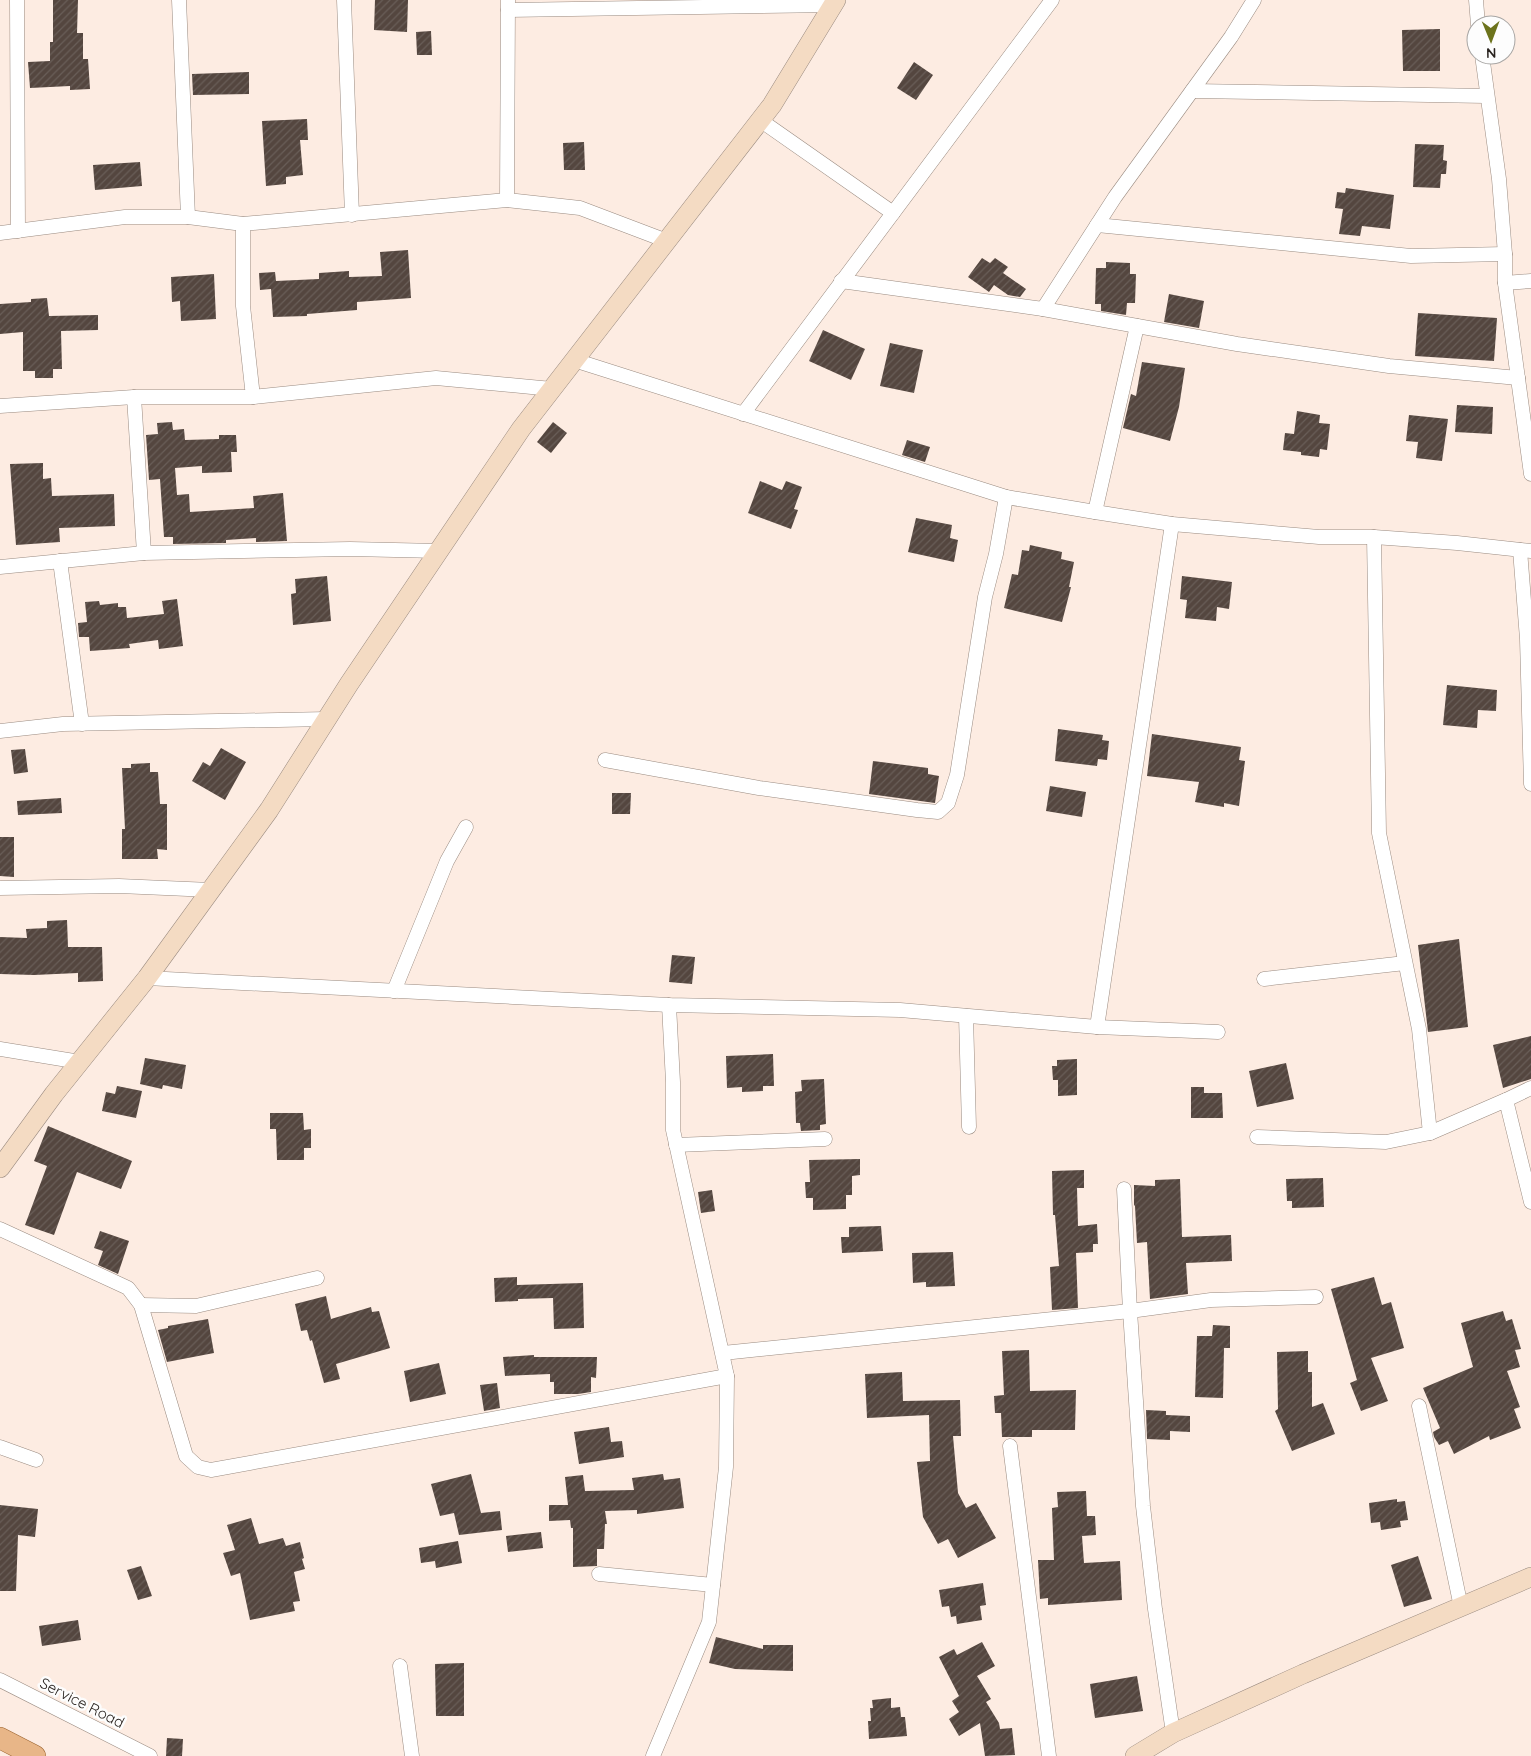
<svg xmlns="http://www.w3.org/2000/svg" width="1531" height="1756" font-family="Quicksand,sans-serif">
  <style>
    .building { fill: url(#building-hatch) }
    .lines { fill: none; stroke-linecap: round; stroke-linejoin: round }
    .street-casing { stroke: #9a8b81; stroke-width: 15 }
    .secondary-casing { stroke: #9a8b81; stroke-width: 20 }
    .primary-casing { stroke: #9b632f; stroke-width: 22 }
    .street { stroke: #fff; stroke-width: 14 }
    .secondary { stroke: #f4dbc3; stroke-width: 19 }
    .primary { stroke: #e8b688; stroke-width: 21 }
    .labels { text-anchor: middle; stroke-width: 5; stroke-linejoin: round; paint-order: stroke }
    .street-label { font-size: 15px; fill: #29231f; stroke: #fdfdfd }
  </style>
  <defs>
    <pattern id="building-hatch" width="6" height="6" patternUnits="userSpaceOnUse" patternTransform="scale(1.25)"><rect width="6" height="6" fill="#54463f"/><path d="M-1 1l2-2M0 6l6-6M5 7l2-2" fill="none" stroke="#695e58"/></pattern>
  </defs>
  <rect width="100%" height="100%" fill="#fdece2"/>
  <g class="building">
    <polygon points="53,0 78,0 77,33 83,33 83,59 88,59 90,89 70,90 70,86 30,88 28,62 50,61 50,42 53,42"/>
    <polygon points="375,0 408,0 407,32 374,30"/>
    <polygon points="1440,29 1440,71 1403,71 1402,30"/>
    <polygon points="431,31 432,55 417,55 416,32"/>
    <polygon points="914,62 933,75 916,100 897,88"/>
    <polygon points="249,72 249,94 193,95 192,74"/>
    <polygon points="307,119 308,140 300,140 303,175 286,177 286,184 266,186 262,121"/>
    <polygon points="584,142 585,170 564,170 563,143"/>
    <polygon points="1415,144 1444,145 1443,160 1447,161 1446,174 1441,174 1440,188 1413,187"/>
    <polygon points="140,162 142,186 95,190 93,165"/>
    <polygon points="1346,188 1394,195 1390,229 1362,226 1360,236 1339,234 1343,209 1335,208 1337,192 1345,193"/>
    <polygon points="408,250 411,298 357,302 357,310 307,314 307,316 273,317 271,289 260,290 259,273 275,272 276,281 319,279 319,273 349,271 349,277 382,276 380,252"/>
    <polygon points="982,258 990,263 995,258 1008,267 1003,273 1026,289 1020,297 1008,295 994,285 989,292 968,277"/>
    <polygon points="1106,262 1130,263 1130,274 1136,274 1135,303 1127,303 1126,315 1101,311 1101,304 1095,304 1096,268 1106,268"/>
    <polygon points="214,274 216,319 181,321 180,301 172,302 171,277"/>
    <polygon points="1169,294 1204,301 1199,328 1164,322"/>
    <polygon points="47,298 49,316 98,315 98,330 61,331 62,369 53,369 53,378 35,378 35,371 23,371 23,332 0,334 0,304 31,302 31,299"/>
    <polygon points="1418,313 1497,318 1494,361 1415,356"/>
    <polygon points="823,330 865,349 851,380 809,361"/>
    <polygon points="890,343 923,350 914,393 880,386"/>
    <polygon points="1142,362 1185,368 1179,407 1170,441 1123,428 1131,394 1136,396"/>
    <polygon points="1457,405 1493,407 1492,434 1455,432"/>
    <polygon points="1297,411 1320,415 1319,423 1330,424 1327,450 1320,449 1319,457 1301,455 1301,452 1283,450 1285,433 1294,434"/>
    <polygon points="1409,415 1448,419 1442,461 1416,458 1418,442 1406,441"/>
    <polygon points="172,422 173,430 184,429 185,440 219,439 219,435 236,435 237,452 231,452 232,472 202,473 202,466 175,468 177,495 189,494 190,512 254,508 253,496 283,493 287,541 256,542 256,538 226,540 226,543 173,544 173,537 164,537 160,479 149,480 146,435 158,434 157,423"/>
    <polygon points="553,422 567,433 551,453 537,442"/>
    <polygon points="907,440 930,447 925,462 902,455"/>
    <polygon points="43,463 43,479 51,478 52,496 114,494 115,526 59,528 60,542 16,545 10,464"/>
    <polygon points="760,481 782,490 786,481 802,487 794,509 798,510 791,529 748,513"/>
    <polygon points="916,518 952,525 950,538 958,540 954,562 908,552"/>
    <polygon points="1030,545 1062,552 1061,559 1074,562 1069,587 1071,587 1062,622 1004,608 1012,574 1018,575 1022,550 1029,551"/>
    <polygon points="327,576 331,621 293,625 291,594 296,593 295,579"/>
    <polygon points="1182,576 1232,582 1229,609 1217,607 1216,621 1185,618 1187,600 1180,599"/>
    <polygon points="177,599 183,646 159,649 158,640 129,644 130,648 90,651 89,637 79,637 78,623 87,622 85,602 99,601 100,605 118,603 118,607 126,607 127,618 164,614 162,601"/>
    <polygon points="1447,685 1497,690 1496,711 1478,710 1477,728 1443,725"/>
    <polygon points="1058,729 1103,735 1102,740 1109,741 1107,760 1098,759 1097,766 1055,761"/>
    <polygon points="1152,734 1241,747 1239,760 1245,761 1239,806 1224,803 1224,807 1195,802 1199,782 1147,776"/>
    <polygon points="221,748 246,762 225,800 192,781 203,762 210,766"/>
    <polygon points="25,749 28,772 14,774 11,750"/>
    <polygon points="873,761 928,768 928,774 939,776 935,803 869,794"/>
    <polygon points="150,763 150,772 158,772 160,804 167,804 167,850 157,849 158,859 122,859 122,829 125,829 122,768 131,768 131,764"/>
    <polygon points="1050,786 1086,792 1082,817 1046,811"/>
    <polygon points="612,793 631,793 630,814 612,814"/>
    <polygon points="61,798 62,813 18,815 17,801"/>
    <polygon points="0,837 14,837 14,877 0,876"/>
    <polygon points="67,920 68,947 102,947 103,981 78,982 78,973 34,975 0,974 0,937 27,938 26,929 47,928 47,921"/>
    <polygon points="1459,939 1468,1027 1428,1032 1418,945"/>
    <polygon points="672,955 695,957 692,984 669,982"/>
    <polygon points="1531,1036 1531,1079 1503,1088 1493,1045"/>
    <polygon points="773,1054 774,1086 763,1086 763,1091 742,1092 742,1087 727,1088 726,1056"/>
    <polygon points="145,1058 186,1065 182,1089 163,1085 162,1089 140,1084"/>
    <polygon points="1077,1059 1077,1095 1058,1096 1058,1080 1053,1080 1052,1066 1057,1066 1057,1060"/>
    <polygon points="1286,1063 1294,1099 1257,1107 1249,1071"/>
    <polygon points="824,1079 826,1124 820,1125 820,1130 801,1131 800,1123 796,1123 795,1092 802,1091 801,1080"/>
    <polygon points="117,1086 142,1091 136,1118 102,1111 106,1092 115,1094"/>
    <polygon points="1191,1087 1204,1087 1204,1093 1222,1093 1223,1118 1191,1118"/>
    <polygon points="270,1113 303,1113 304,1130 311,1129 311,1148 304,1148 304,1160 277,1160 276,1129 270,1129"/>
    <polygon points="48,1126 132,1161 121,1189 77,1172 54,1235 25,1225 47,1166 34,1161"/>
    <polygon points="860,1159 860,1175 852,1176 852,1195 846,1195 846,1209 813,1210 813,1198 806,1198 805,1182 810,1182 809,1160"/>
    <polygon points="1084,1170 1084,1188 1077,1188 1078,1226 1097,1224 1098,1244 1093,1244 1093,1252 1076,1253 1078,1308 1052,1310 1050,1267 1059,1266 1055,1215 1053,1215 1052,1171"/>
    <polygon points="1323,1178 1324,1207 1292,1208 1292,1201 1287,1201 1286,1179"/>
    <polygon points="1180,1179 1182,1237 1231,1235 1232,1261 1186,1263 1188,1294 1150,1299 1147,1242 1137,1243 1135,1206 1134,1205 1134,1185 1155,1186 1155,1180"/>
    <polygon points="712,1190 715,1211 701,1213 698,1192"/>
    <polygon points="881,1226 883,1251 842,1253 841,1237 849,1237 849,1227"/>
    <polygon points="100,1231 129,1241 118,1274 98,1265 103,1251 94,1248"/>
    <polygon points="953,1252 955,1286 926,1287 926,1282 913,1283 912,1253"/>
    <polygon points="517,1277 517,1285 583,1283 584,1328 554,1329 553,1298 518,1299 518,1301 495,1302 494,1278"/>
    <polygon points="1374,1277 1382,1305 1391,1302 1404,1348 1371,1358 1388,1401 1361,1411 1350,1383 1357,1380 1331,1289"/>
    <polygon points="326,1296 331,1319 371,1307 372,1312 379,1311 390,1348 336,1364 340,1379 324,1383 312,1340 310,1341 307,1330 301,1331 295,1304"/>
    <polygon points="1503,1311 1506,1321 1512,1319 1521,1349 1515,1350 1520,1367 1507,1371 1520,1407 1514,1409 1521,1428 1490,1440 1489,1436 1454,1454 1448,1441 1439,1445 1434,1437 1433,1432 1440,1428 1423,1388 1473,1367 1461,1323"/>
    <polygon points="208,1319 214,1353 167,1362 158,1330 168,1328 168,1326"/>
    <polygon points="1213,1325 1230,1326 1230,1348 1224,1348 1223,1398 1195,1397 1197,1336 1212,1336"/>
    <polygon points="1029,1350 1030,1391 1076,1390 1075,1430 1032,1430 1032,1437 1002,1437 1001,1413 995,1413 994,1396 1004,1395 1002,1351"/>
    <polygon points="1308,1351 1308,1372 1312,1372 1312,1407 1323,1403 1335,1434 1292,1451 1275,1411 1278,1409 1277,1352"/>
    <polygon points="534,1355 534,1357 597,1357 596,1378 591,1377 591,1392 578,1394 554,1394 554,1382 550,1382 550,1374 505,1376 503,1357"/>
    <polygon points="439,1363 446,1394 410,1402 404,1371"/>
    <polygon points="902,1372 903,1401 960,1400 961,1436 953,1436 958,1493 966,1508 976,1503 996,1538 958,1558 948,1539 938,1544 923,1517 917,1462 930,1461 929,1415 867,1418 865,1374"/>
    <polygon points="497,1383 500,1408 484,1411 480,1385"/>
    <polygon points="1146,1410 1166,1411 1166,1415 1190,1416 1190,1432 1170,1431 1170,1440 1147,1439"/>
    <polygon points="609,1427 611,1442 622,1441 624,1457 579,1464 574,1432"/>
    <polygon points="471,1474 481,1513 500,1511 502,1530 459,1535 454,1513 440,1516 431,1484"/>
    <polygon points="663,1474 664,1480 680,1478 684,1508 637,1514 637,1510 605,1511 607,1524 605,1524 604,1549 597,1549 597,1566 573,1567 573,1528 571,1528 570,1520 549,1521 549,1505 568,1505 565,1477 583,1475 585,1491 634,1490 632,1478"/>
    <polygon points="1086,1491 1087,1516 1095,1516 1096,1535 1082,1536 1084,1563 1120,1561 1122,1600 1048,1605 1048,1598 1040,1599 1038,1560 1054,1560 1052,1508 1058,1507 1057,1492"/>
    <polygon points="1397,1499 1397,1502 1405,1501 1408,1520 1400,1521 1401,1527 1381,1530 1380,1522 1371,1523 1369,1503"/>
    <polygon points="0,1505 38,1509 35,1537 18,1535 16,1591 0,1591"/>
    <polygon points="251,1518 259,1544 283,1538 286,1546 300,1542 304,1558 302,1559 305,1569 294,1572 300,1601 293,1602 295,1611 250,1620 240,1573 231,1576 223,1553 235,1550 227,1525"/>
    <polygon points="541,1532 543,1548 508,1552 506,1536"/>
    <polygon points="458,1541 462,1563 436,1568 435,1561 421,1563 419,1548"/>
    <polygon points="1418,1556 1432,1599 1404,1607 1391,1565"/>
    <polygon points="141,1566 152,1596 138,1600 127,1570"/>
    <polygon points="983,1583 986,1605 980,1606 982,1620 957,1624 956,1616 951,1617 949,1606 942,1607 939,1590"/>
    <polygon points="78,1620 81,1640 42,1646 39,1626"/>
    <polygon points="716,1637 763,1649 763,1645 793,1645 793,1671 735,1669 709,1663"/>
    <polygon points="982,1642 995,1666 977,1676 991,1699 986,1702 999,1723 1000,1729 1012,1728 1015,1755 985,1756 980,1723 959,1736 949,1719 959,1712 952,1701 959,1696 939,1657 954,1649 957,1655"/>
    <polygon points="464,1663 464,1716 436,1716 435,1664"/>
    <polygon points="1137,1676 1143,1711 1095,1718 1090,1684"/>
    <polygon points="891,1698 891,1708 900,1707 901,1717 905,1717 907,1736 869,1739 868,1721 871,1721 870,1708 873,1708 872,1700"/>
    <polygon points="167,1738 183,1739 182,1756 166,1756"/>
  </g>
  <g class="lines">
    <defs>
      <g id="street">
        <polyline points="17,0 18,231"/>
        <polyline points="179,0 188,217"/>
        <polyline points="344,0 352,215"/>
        <polyline points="1476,0 1478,25"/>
        <polyline points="508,10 833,5"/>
        <polyline points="1482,55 1499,179 1505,254 1505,283 1531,474"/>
        <polyline points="1192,91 1486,96"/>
        <polyline points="760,120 893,213"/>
        <polyline points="507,200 508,0"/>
        <polyline points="243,224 243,306 253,397"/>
        <polyline points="1097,225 1411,256 1505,254"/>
        <polyline points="0,233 125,217 188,217 243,224 507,200 580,208 667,241"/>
        <polyline points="841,281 1043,309 1237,344 1389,366 1518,378"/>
        <polyline points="1505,283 1531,281"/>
        <polyline points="1043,309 1115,197 1231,37 1254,0"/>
        <polyline points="574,360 1006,497 1095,512 1172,524 1319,537 1374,537 1457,543 1531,551"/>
        <polyline points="134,397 144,553"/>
        <polyline points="0,406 134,397 253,397 436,378 552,389"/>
        <polyline points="743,414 1052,0"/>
        <polyline points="1095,512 1137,326"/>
        <polyline points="1374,537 1379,833 1419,1029 1430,1133"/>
        <polyline points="1520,550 1527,639 1531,784"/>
        <polyline points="60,561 82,724"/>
        <polyline points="0,567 144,553 350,549 439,551"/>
        <polyline points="0,731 63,724 327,719"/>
        <polyline points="605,760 759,788 917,810 938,812 948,803 957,775 985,597 996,554 1006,497"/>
        <polyline points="0,888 119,886 211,890"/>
        <polyline points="147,978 669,1005 900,1010 1097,1027 1218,1032"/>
        <polyline points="1264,979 1405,963"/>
        <polyline points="394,991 447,861 466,827"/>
        <polyline points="966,1016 969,1127"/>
        <polyline points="1097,1027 1172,524"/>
        <polyline points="0,1049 80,1062"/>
        <polyline points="1506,1100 1531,1088"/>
        <polyline points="1257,1137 1386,1142 1430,1133 1506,1100 1531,1202"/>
        <polyline points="676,1145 825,1139"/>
        <polyline points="1124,1189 1130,1311 1143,1506 1155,1609 1173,1733"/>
        <polyline points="0,1229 128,1288 141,1305 186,1456 198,1467 211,1470 727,1376"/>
        <polyline points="141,1305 196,1306 317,1278"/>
        <polyline points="723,1353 1130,1311 1211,1300 1316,1297"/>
        <polyline points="1419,1406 1461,1607"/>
        <polyline points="1010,1446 1049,1756"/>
        <polyline points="0,1447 36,1460"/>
        <polyline points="599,1574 713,1585"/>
        <polyline points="400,1666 412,1756"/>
        <polyline points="0,1680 150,1756"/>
        <polyline points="653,1756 709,1622 726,1467 727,1376 673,1130 673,1082 669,1005"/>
      </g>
      <g id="secondary">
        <polyline points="0,1168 54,1094 147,978 269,810 349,684 521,429 772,105 836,0"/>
        <polyline points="1135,1756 1173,1733 1303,1674 1531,1577"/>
      </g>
      <polyline id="primary" points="0,1738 35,1756"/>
    </defs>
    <use href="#street" class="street-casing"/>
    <use href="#secondary" class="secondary-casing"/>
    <use href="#primary" class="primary-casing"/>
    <use href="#street" class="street"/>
    <use href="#secondary" class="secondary"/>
    <use href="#primary" class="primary"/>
  </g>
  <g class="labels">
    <g class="street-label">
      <text transform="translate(82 1703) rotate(27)" y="5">Service Road</text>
    </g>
  </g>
  <g transform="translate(1491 40) rotate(179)"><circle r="24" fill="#fdfdfd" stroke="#a8a6a4"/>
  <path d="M0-4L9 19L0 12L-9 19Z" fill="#6c731c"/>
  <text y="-8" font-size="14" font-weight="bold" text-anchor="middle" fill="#29231f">N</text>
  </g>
</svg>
